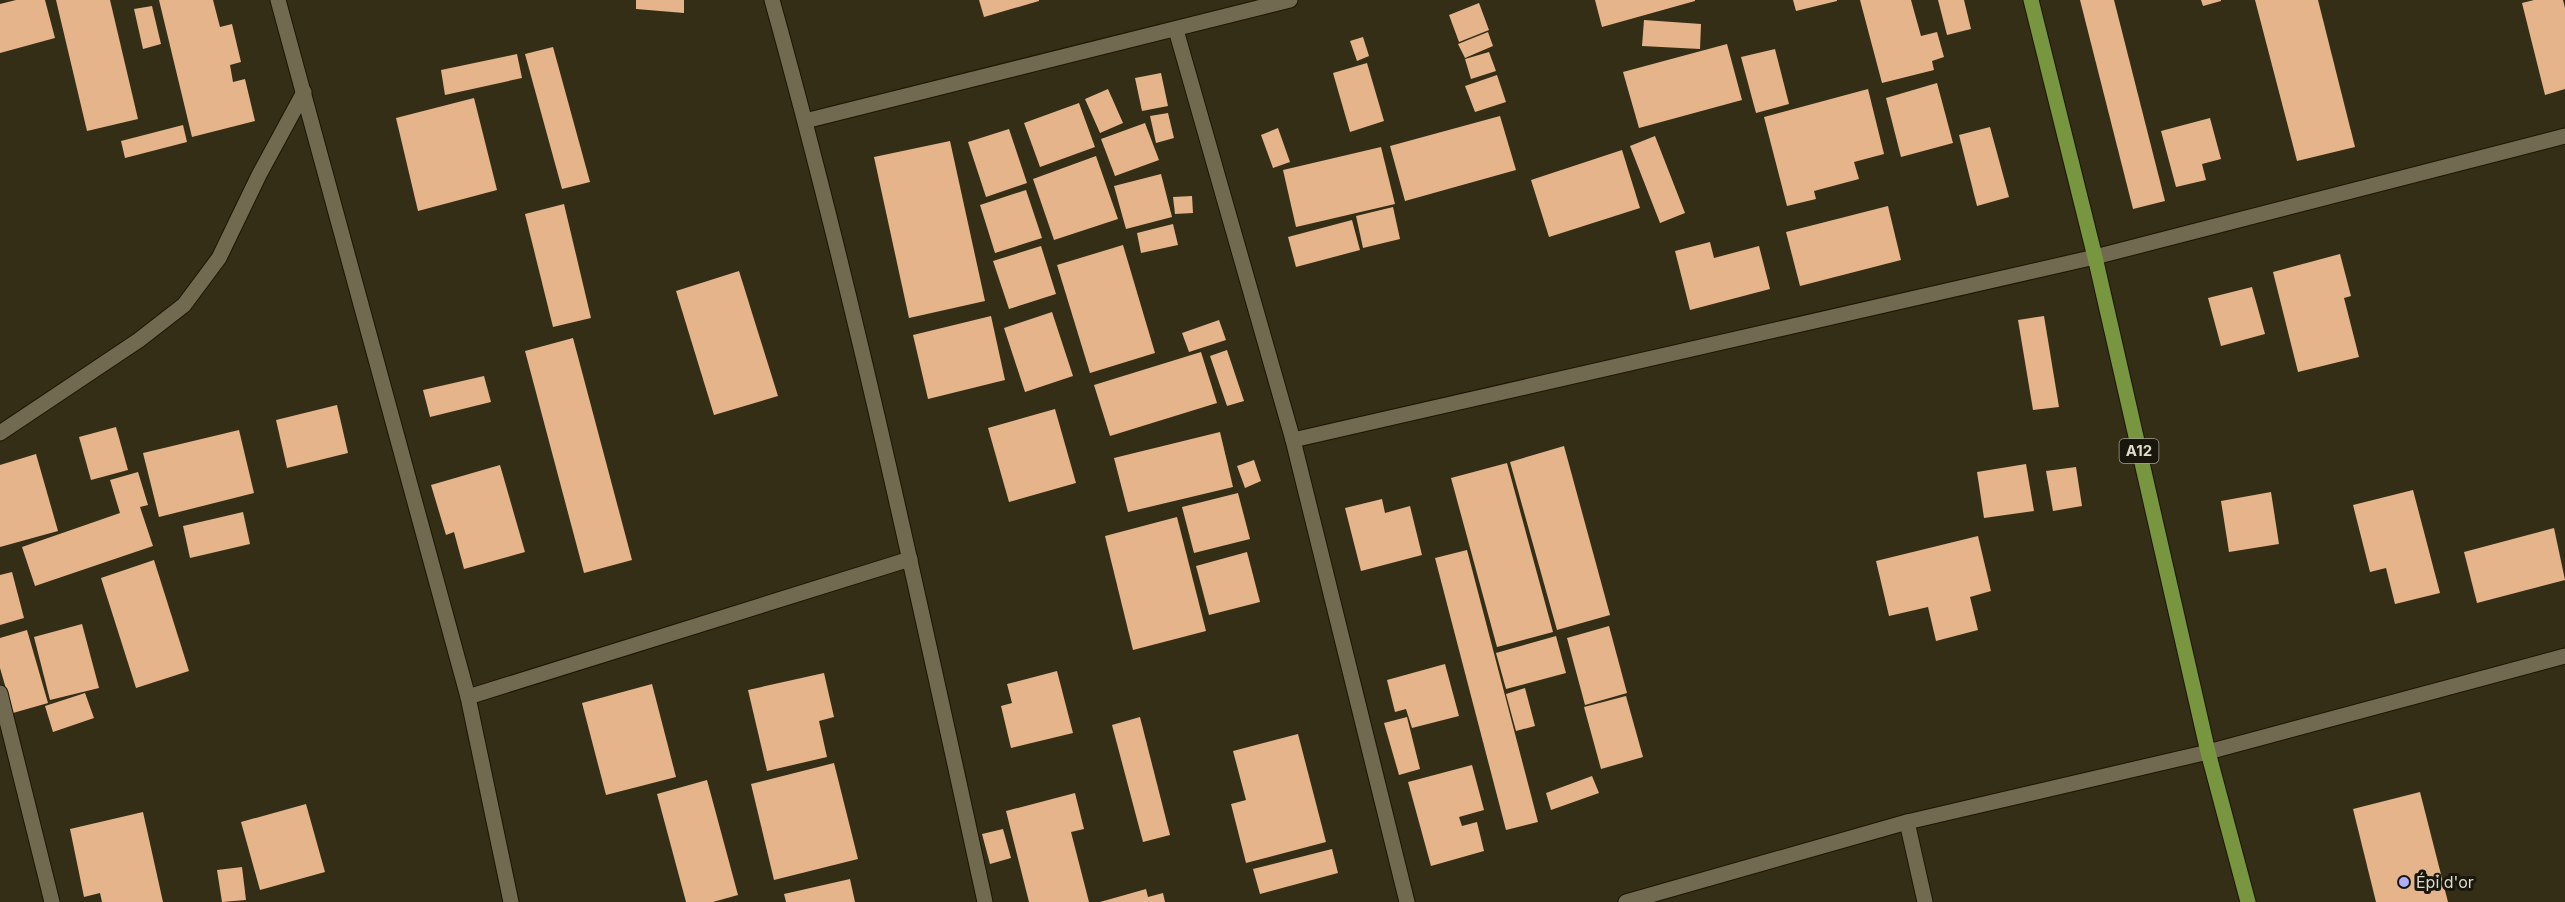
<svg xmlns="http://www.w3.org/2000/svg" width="2565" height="902" font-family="Inter,sans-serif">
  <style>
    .building { fill: #e5b48b }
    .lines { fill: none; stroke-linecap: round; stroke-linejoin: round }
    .minor-casing { stroke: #1c1601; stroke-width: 17 }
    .tertiary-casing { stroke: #1c1601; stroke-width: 17 }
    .primary-casing { stroke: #1c1601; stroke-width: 17 }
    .minor { stroke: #716a50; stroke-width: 15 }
    .tertiary { stroke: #716a50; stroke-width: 15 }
    .primary { stroke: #789540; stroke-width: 15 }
    .poi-dot { fill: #aeaefa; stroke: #19160c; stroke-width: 2 }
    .labels { text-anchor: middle; stroke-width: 6; stroke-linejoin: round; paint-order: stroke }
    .shield { fill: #19160c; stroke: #a3a092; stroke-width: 1.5 }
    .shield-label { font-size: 15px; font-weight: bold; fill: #dedbcc }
    .poi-label { font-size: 16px; fill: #dedbcc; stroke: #19160c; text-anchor: start }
  </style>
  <rect width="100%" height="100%" fill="#342e16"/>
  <g class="building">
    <polygon points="16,0 45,0 55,38 0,53 0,4"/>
    <polygon points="56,0 110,0 138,119 87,131"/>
    <polygon points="159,0 213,0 220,27 232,24 241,62 230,65 233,82 245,79 255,121 192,137"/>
    <polygon points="636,0 684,0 684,13 636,9"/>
    <polygon points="979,0 1039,0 1039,1 984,17"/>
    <polygon points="1595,0 1695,0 1695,1 1602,27"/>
    <polygon points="1793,0 1837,0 1837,1 1796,11"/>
    <polygon points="1860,0 1911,0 1921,36 1937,32 1944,57 1932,61 1934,70 1882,83"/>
    <polygon points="1938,0 1964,0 1971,29 1947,35"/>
    <polygon points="2080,0 2114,0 2165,201 2133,209"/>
    <polygon points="2201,0 2221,0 2221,1 2203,6"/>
    <polygon points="2255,0 2318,0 2355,147 2297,161"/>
    <polygon points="2534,0 2563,0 2565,8 2565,89 2545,95 2522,3"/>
    <polygon points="1479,3 1489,30 1459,42 1449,15"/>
    <polygon points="152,6 161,44 143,49 134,9"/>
    <polygon points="1644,20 1701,24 1700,49 1642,46"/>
    <polygon points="1488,32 1493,46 1465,58 1458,44"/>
    <polygon points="1363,37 1369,56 1357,61 1350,41"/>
    <polygon points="1727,44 1742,100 1639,128 1623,72"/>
    <polygon points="553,47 590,182 562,189 525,54"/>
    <polygon points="1775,49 1789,104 1756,113 1741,57"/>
    <polygon points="1489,52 1496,71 1471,79 1465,59"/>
    <polygon points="517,54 522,78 445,95 441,70"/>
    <polygon points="1367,63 1384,121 1350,132 1333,73"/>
    <polygon points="1161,73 1168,106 1142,111 1135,78"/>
    <polygon points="1497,75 1506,102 1475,112 1465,86"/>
    <polygon points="1937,83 1953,143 1901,157 1886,98"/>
    <polygon points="1108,89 1123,123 1100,133 1085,99"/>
    <polygon points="1868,89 1884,154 1854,162 1859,179 1814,191 1816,199 1787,206 1764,117"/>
    <polygon points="474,98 497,190 418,211 396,118"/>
    <polygon points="1079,103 1095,147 1040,167 1024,123"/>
    <polygon points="1168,113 1174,138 1156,143 1150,116"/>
    <polygon points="1500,116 1516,170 1405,201 1390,146"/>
    <polygon points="2210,118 2221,159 2202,164 2206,180 2176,187 2161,131"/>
    <polygon points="1145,123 1159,160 1115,176 1101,139"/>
    <polygon points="183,125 187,142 125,158 121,141"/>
    <polygon points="1990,127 2009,197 1977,206 1959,135"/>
    <polygon points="1278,128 1290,162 1273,168 1261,135"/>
    <polygon points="1009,129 1027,183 986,197 968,142"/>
    <polygon points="1655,136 1685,213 1660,223 1630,146"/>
    <polygon points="950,141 985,301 909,318 874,157"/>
    <polygon points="1381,147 1395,204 1296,227 1283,170"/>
    <polygon points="1622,150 1640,208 1549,237 1531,180"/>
    <polygon points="1096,156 1118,219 1054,240 1033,179"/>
    <polygon points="1161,174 1172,217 1126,229 1114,186"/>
    <polygon points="1026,190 1042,238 995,253 980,205"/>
    <polygon points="1192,196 1193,213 1175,214 1173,197"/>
    <polygon points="564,204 591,318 553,327 525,214"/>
    <polygon points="1888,206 1901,260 1800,286 1786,232"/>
    <polygon points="1393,207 1400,239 1363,248 1356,216"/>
    <polygon points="1352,220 1360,250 1296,267 1288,237"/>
    <polygon points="1173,224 1178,245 1141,253 1137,233"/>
    <polygon points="1710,242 1714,258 1759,246 1770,289 1690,310 1675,251"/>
    <polygon points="1123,245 1155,353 1090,373 1057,265"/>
    <polygon points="1041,246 1056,294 1009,309 993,261"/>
    <polygon points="2340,254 2351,296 2344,298 2359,357 2298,372 2273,272"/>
    <polygon points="739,271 778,396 714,415 676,291"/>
    <polygon points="2252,287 2265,334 2221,346 2208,298"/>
    <polygon points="1052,312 1073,376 1025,392 1004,328"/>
    <polygon points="991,316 1005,380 928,399 913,335"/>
    <polygon points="2044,316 2059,407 2033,410 2018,320"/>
    <polygon points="1219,320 1226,340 1189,352 1182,333"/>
    <polygon points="573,338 632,560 584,573 525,351"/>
    <polygon points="1227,350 1244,401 1227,406 1210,356"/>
    <polygon points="1201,352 1217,403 1110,436 1094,385"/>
    <polygon points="484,376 491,402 430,417 423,390"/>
    <polygon points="337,405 348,453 287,468 276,420"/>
    <polygon points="1055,409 1076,483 1009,502 988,428"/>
    <polygon points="116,427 128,470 91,480 79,437"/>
    <polygon points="239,430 254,493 159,517 143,453"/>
    <polygon points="1220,432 1233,487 1128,512 1114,458"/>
    <polygon points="1564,446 1610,615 1557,630 1510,462"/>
    <polygon points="36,454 58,531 0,547 0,465"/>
    <polygon points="1254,460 1261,481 1245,488 1237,466"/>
    <polygon points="1507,463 1553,632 1497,647 1451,478"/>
    <polygon points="2026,464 2034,511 1984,518 1977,472"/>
    <polygon points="500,465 525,552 464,569 454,532 446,535 431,485"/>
    <polygon points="2076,467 2082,506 2053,511 2046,471"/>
    <polygon points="138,472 148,505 140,507 153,546 35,586 22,547 120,513 110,480"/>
    <polygon points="2413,490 2440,593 2395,604 2386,568 2370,572 2353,505"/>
    <polygon points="2271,492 2279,544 2229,552 2221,501"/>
    <polygon points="1238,493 1250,539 1194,553 1182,507"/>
    <polygon points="1382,499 1385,513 1410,506 1422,555 1361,571 1345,508"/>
    <polygon points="243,512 250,544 190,558 183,526"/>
    <polygon points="1177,517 1206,631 1133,650 1105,536"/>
    <polygon points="2554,528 2565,580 2477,603 2464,552"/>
    <polygon points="1978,536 1991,591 1970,597 1978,630 1936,641 1928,607 1889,616 1876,561"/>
    <polygon points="1467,550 1538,822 1506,830 1435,558"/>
    <polygon points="1247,552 1260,602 1209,615 1196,566"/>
    <polygon points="154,560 189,671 136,688 101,578"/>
    <polygon points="12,572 24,618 0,625 0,575"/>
    <polygon points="82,624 99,688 50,700 34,637"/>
    <polygon points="1609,626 1627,693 1585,705 1567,638"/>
    <polygon points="27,630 48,703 13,713 0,668 0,638"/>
    <polygon points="1556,636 1566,673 1506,689 1496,653"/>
    <polygon points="1445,664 1459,716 1412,728 1406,709 1395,712 1387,680"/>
    <polygon points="1057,671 1073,733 1011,748 1001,706 1012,703 1007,684"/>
    <polygon points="824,673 834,717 819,721 827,757 767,771 748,690"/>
    <polygon points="652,684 676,777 606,795 582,703"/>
    <polygon points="1525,688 1535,726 1516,731 1506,694"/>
    <polygon points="85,693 94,718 53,732 45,706"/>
    <polygon points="1626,696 1643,757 1601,769 1584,707"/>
    <polygon points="1140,717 1170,835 1143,842 1112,725"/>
    <polygon points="1407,717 1420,769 1399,775 1384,723"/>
    <polygon points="1298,734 1326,842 1246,863 1231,804 1246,800 1233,751"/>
    <polygon points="834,763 858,859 774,880 751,784"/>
    <polygon points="1472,765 1484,810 1459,817 1462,826 1477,822 1484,851 1431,866 1408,782"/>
    <polygon points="1592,776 1599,793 1551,810 1546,793"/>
    <polygon points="707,780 738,895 713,902 686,902 657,794"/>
    <polygon points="2420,792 2448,902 2376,902 2353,809"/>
    <polygon points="1075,793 1084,829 1071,832 1089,902 1029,902 1006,811"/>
    <polygon points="306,804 325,872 260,890 241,822"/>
    <polygon points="143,812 163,902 102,902 100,893 84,897 70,829"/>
    <polygon points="1003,829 1011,858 990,864 982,834"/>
    <polygon points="1332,849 1338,873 1260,894 1253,869"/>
    <polygon points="242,867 246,900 222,902 217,870"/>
    <polygon points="850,879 855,902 786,902 784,894"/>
    <polygon points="1146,889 1148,897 1163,893 1165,902 1100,902"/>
  </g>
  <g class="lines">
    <defs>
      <g id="minor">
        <polyline points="278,0 468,697 511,902"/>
        <path d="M772,0C855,298 919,600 985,902"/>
        <polyline points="1176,30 1293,440 1407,902"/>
        <polyline points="805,121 1290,0"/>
        <polyline points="0,433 139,340 184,305 219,258 259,175 304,92"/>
        <polyline points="1293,440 2095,257 2565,136"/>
        <polyline points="0,693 52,902"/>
        <polyline points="468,697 910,559"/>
        <polyline points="1907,822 1925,902"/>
        <polyline points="1626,902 1907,822 2208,752"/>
      </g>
      <polyline id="tertiary" points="2208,752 2565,656"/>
      <polyline id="primary" points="2031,0 2095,257 2208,752 2248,902"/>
    </defs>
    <use href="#minor" class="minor-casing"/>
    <use href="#tertiary" class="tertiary-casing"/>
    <use href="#primary" class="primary-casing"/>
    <use href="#minor" class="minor"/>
    <use href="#tertiary" class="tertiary"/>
    <use href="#primary" class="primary"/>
  </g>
  <circle class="poi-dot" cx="2404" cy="882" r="6"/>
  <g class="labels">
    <rect class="shield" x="2119.5" y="439" width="39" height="24" rx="4.5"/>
    <g class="shield-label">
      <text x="2139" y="456">A12</text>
    </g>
    <g class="poi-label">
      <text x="2416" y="888">Épi d'or</text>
    </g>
  </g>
</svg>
